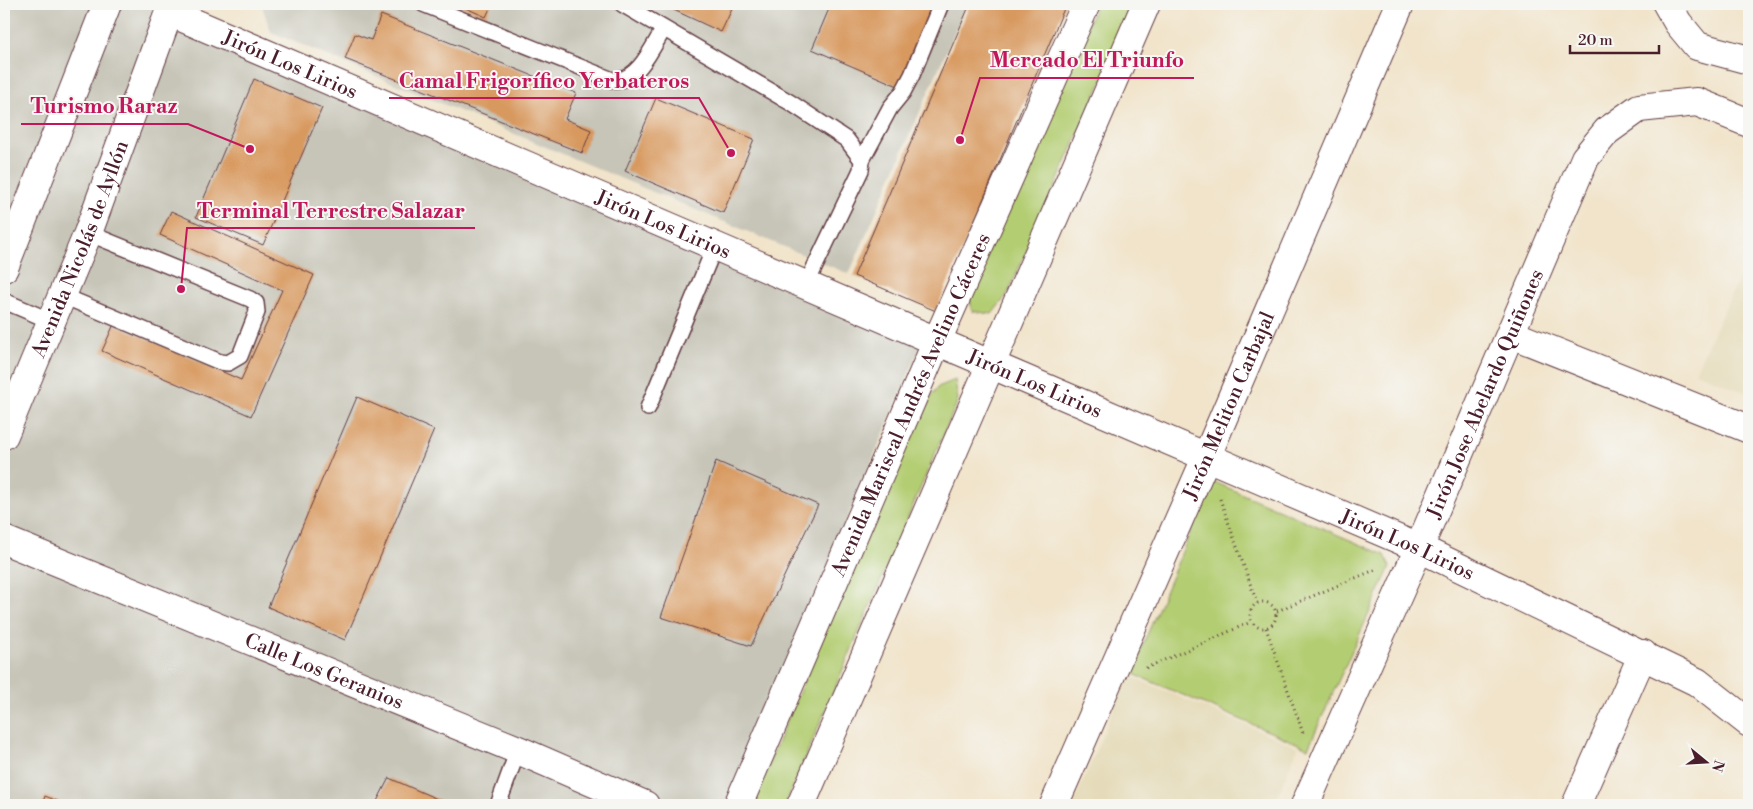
<svg xmlns="http://www.w3.org/2000/svg" width="1753" height="809" font-family="'Libre Bodoni',serif">
  <style>
    .built { fill: #e5dbba }
    .industrial { fill: #c7c5b8 }
    .green { fill: #b3cd72; stroke: #7e764e }
    .building { fill: #d8995f }
    .lines { fill: none; stroke-linecap: round; stroke-linejoin: round }
    .service-casing { stroke: #633d43; stroke-width: 18 }
    .minor-casing { stroke: #633d43; stroke-width: 30 }
    .tertiary-casing { stroke: #633d43; stroke-width: 30 }
    .primary-casing { stroke: #633d43; stroke-width: 30 }
    .path { stroke: #633d43; stroke-width: 3; stroke-dasharray: 1 4; stroke-linecap: butt }
    .service { stroke: #fff; stroke-width: 15 }
    .minor { stroke: #fff; stroke-width: 28 }
    .tertiary { stroke: #fff; stroke-width: 28 }
    .primary { stroke: #fff; stroke-width: 28 }
    .labels { text-anchor: middle; stroke-width: 4; stroke-linejoin: round; paint-order: stroke }
    .street-label { font-size: 20px; fill: #4a1f2b; stroke: #f6f6f2 }
    .leader { fill: none; stroke: #c2185b; stroke-width: 2 }
    .callout-dot { fill: #c2185b; stroke: #f6f6f2; stroke-width: 2 }
    .callout-label { font-size: 21px; text-anchor: middle; font-weight: bold; fill: #c2185b; stroke: #f6f6f2; stroke-width: 4; stroke-linejoin: round; paint-order: stroke }
  </style>
  <rect width="100%" height="100%" fill="#f6f6f2"/>
  <filter id="ink" filterUnits="userSpaceOnUse"><feTurbulence type="fractalNoise" baseFrequency=".02" numOctaves="2"/><feDisplacementMap in="SourceGraphic" scale="10" xChannelSelector="R" yChannelSelector="G"/><feConvolveMatrix kernelMatrix="1 2 1 2 8 2 1 2 1" color-interpolation-filters="sRGB"/></filter>
  <filter id="wash" filterUnits="userSpaceOnUse"><feTurbulence type="fractalNoise" baseFrequency=".0096" numOctaves="4" result="noise"/><feDisplacementMap in="SourceGraphic" scale="20" xChannelSelector="R" yChannelSelector="G"/><feGaussianBlur stdDeviation="1.12" result="paint"/><feColorMatrix in="noise" values="0 0 0 0 0 0 0 0 0 0 0 0 0 0 0 0 0 1.4 0 .05"/><feComposite in="paint" operator="in"/></filter>
  <g filter="url(#wash)">
    <rect width="100%" height="100%" fill="#f1e4cb"/>
    <g class="built">
      <polygon points="1749,257 1749,394 1695,372"/>
      <polygon points="1128,675 1298,747 1274,805 1073,805"/>
    </g>
    <g class="industrial">
      <polygon points="4,4 160,4 929,326 726,805 4,805"/>
      <polygon points="265,4 967,4 849,274 271,32 263,9"/>
    </g>
    <g class="green">
      <polygon points="1097,4 1136,4 1007,295 992,314 972,311 969,293"/>
      <polygon points="955,380 958,400 785,805 751,805 918,414 938,387"/>
      <polygon points="1212,481 1385,555 1390,567 1308,748 1131,673"/>
    </g>
    <g id="blocks">
      <g class="building">
        <polygon points="457,4 492,4 486,17"/>
        <polygon points="661,4 721,4 732,9 721,32"/>
        <polygon points="831,4 941,4 905,89 812,49"/>
        <polygon points="970,4 1066,4 936,311 854,276"/>
        <polygon points="381,15 576,93 565,119 591,130 582,153 345,59 355,34 371,40"/>
        <polygon points="254,79 322,108 263,245 196,217"/>
        <polygon points="656,98 754,139 723,213 625,171"/>
        <polygon points="171,211 314,275 251,416 102,351 114,324 241,380 282,290 160,235"/>
        <polygon points="357,397 434,430 345,640 268,607"/>
        <polygon points="716,461 818,505 751,646 661,617"/>
        <polygon points="389,778 451,805 375,805"/>
        <polygon points="45,796 67,805 42,805"/>
      </g>
    </g>
  </g>
  <g filter="url(#ink)">
    <use href="#blocks" fill-opacity="0" stroke="#633d43" stroke-width="1"/>
    <g class="lines">
      <defs>
        <g id="service">
          <path d="M423,4L615,81C639,79 652,48 663,30"/>
          <polyline points="622,4 791,103 847,140 862,160 861,170 806,285"/>
          <polyline points="862,160 890,108 903,92 912,75 941,4"/>
          <polyline points="61,295 220,362 228,363 240,356 257,312 256,303 250,299 88,233"/>
          <polyline points="4,301 51,321"/>
          <polyline points="648,408 715,246"/>
          <polyline points="498,805 518,750"/>
        </g>
        <g id="minor">
          <polyline points="1667,4 1678,23 1697,46 1749,60"/>
          <path id="s1" d="M169,12L1419,548L1697,682L1749,723"/>
          <polyline points="1511,334 1749,429"/>
          <path id="s2" d="M4,540L518,750L645,805"/>
          <path id="s3" d="M1054,805L1206,458L1400,4"/>
          <path id="s4" d="M1305,805L1419,548L1585,158L1607,131L1639,108L1697,102L1749,123"/>
          <polyline points="1576,805 1643,654"/>
        </g>
        <g id="tertiary">
          <path id="s5" d="M738,805L937,341L1086,4"/>
          <polyline points="801,805 1146,4"/>
        </g>
        <g id="primary">
          <polyline points="4,268 107,4"/>
          <path id="s6" d="M4,435L88,233L172,4"/>
        </g>
      </defs>
      <use href="#service" class="service-casing"/>
      <use href="#minor" class="minor-casing"/>
      <use href="#tertiary" class="tertiary-casing"/>
      <use href="#primary" class="primary-casing"/>
      <g class="path">
        <polyline points="1220,499 1257,603"/>
        <circle cx="1263" cy="615" r="13"/>
        <polyline points="1277,611 1377,569"/>
        <polyline points="1266,628 1304,736"/>
        <polyline points="1146,668 1251,622"/>
      </g>
      <use href="#service" class="service"/>
      <use href="#minor" class="minor"/>
      <use href="#tertiary" class="tertiary"/>
      <use href="#primary" class="primary"/>
    </g>
  </g>
  <g class="labels">
    <g class="street-label">
      <text dy="7" stroke="none"><textPath href="#s1" startOffset="132">Jirón Los Lirios</textPath></text>
      <text dy="7" stroke="none"><textPath href="#s1" startOffset="538">Jirón Los Lirios</textPath></text>
      <text dy="7" stroke="none"><textPath href="#s6" startOffset="201">Avenida Nicolás de Ayllón</textPath></text>
      <text dy="7" stroke="none"><textPath href="#s1" startOffset="942">Jirón Los Lirios</textPath></text>
      <text dy="7" stroke="none"><textPath href="#s4" startOffset="449">Jirón Jose Abelardo Quiñones</textPath></text>
      <text dy="7" stroke="none"><textPath href="#s5" startOffset="436">Avenida Mariscal Andrés Avelino Cáceres</textPath></text>
      <text dy="7" stroke="none"><textPath href="#s3" startOffset="436">Jirón Meliton Carbajal</textPath></text>
      <text dy="7" stroke="none"><textPath href="#s1" startOffset="1348">Jirón Los Lirios</textPath></text>
      <text dy="7" stroke="none"><textPath href="#s2" startOffset="346">Calle Los Geranios</textPath></text>
    </g>
  </g>
  <path class="leader" d="M960 140L980 78H1194M731 153L699 98H389M250 149L188 124H21M181 289L187 228H475"/>
  <g class="callout-dot">
    <circle cx="960" cy="140" r="5"/>
    <circle cx="731" cy="153" r="5"/>
    <circle cx="250" cy="149" r="5"/>
    <circle cx="181" cy="289" r="5"/>
  </g>
  <g class="callout-label">
    <text x="1087" y="67">Mercado El Triunfo</text>
    <text x="544" y="88">Camal Frigorífico Yerbateros</text>
    <text x="104" y="113">Turismo Raraz</text>
    <text x="331" y="218">Terminal Terrestre Salazar</text>
  </g>
  <rect width="1753" height="809" fill="none" stroke="#f6f6f2" stroke-width="20"/>
  <g transform="translate(1706 762) rotate(108)" stroke="#f6f6f2" stroke-width="4" paint-order="stroke">
  <path d="M0-4L9 19L0 12L-9 19Z" fill="#4a1f2b"/>
  <text y="-8" font-size="14" font-weight="bold" text-anchor="middle" fill="#4a1f2b">N</text>
  </g>
  <path d="M1570 45v8h89v-8" fill="none" stroke="#4a1f2b" stroke-width="2.5"/>
  <text x="1578" y="45" font-size="15" fill="#4a1f2b" stroke="#f6f6f2" stroke-width="4" paint-order="stroke">20 m</text>
</svg>
